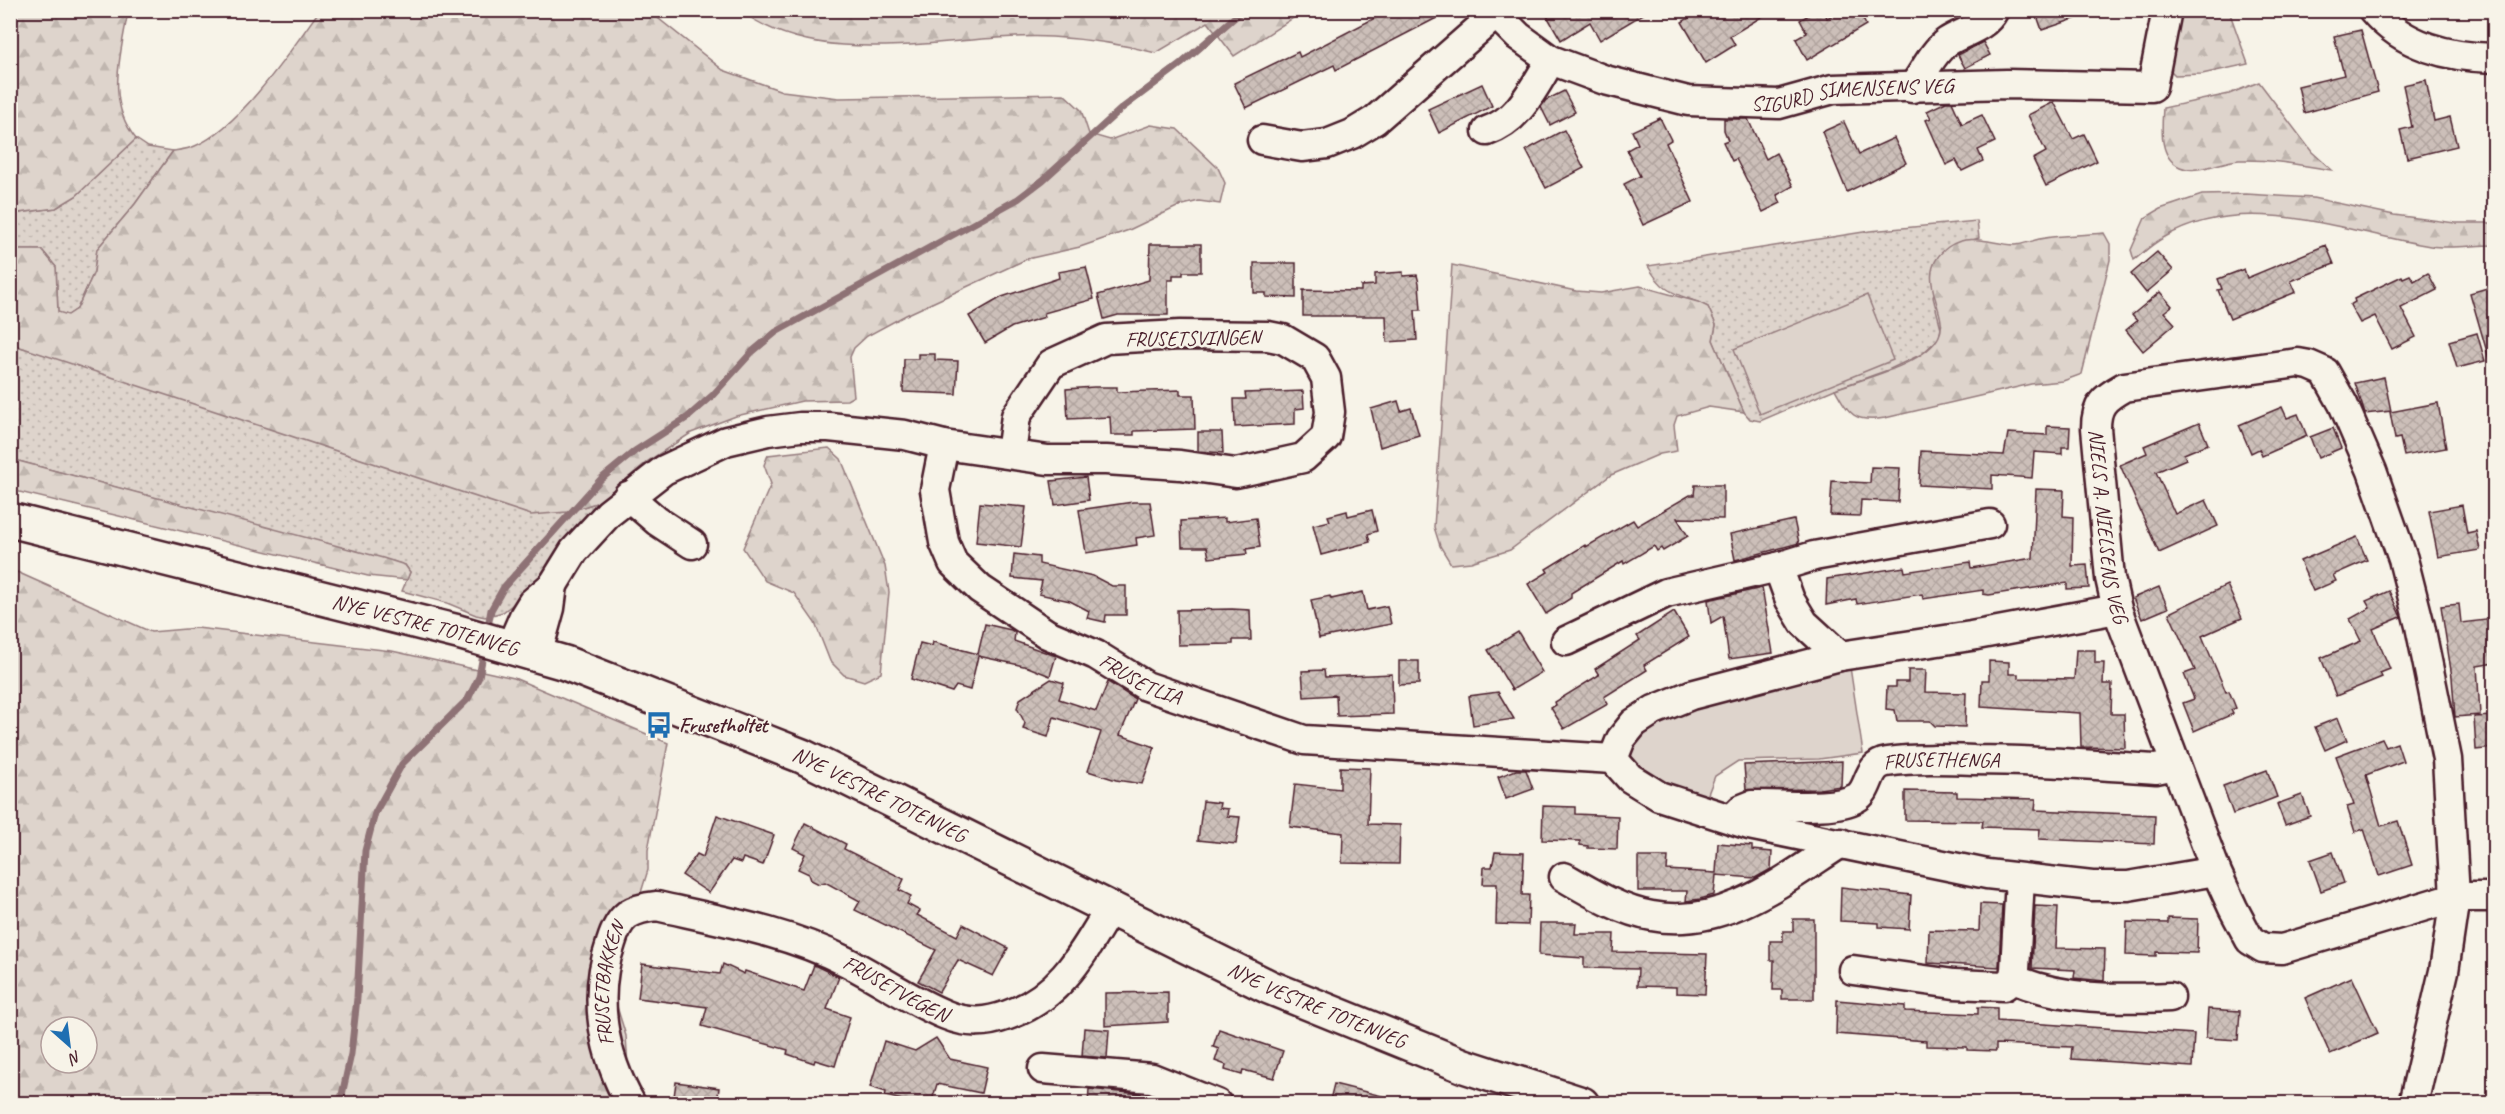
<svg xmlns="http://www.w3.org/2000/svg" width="2505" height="1114" font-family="Caveat,sans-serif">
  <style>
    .grass { fill: url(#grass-dots); stroke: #947a7c; stroke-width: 1.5 }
    .forest { fill: url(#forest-firs); stroke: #947a7c; stroke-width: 1.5; fill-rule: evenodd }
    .green { fill: #ded4cc; stroke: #947a7c; stroke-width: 1.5 }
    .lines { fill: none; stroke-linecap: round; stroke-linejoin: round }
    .stream { stroke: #8e7275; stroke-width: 7 }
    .building { fill: url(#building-cross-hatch); stroke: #4a1f2b; stroke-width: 1.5 }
    .minor-casing { stroke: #4a1f2b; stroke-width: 33 }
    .major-casing { stroke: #4a1f2b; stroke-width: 38 }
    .minor { stroke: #f7f3e8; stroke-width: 28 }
    .major { stroke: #f7f3e8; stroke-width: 33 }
    .labels { text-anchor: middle; stroke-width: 4.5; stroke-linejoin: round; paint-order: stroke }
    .street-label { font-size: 21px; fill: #4a1f2b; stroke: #f7f3e8 }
    .poi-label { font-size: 21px; font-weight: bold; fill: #4a1f2b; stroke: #f7f3e8; text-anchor: start }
  </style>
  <defs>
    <pattern id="grass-dots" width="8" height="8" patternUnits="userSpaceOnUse" patternTransform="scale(1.5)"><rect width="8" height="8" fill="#ded4cc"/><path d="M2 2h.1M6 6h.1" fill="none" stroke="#c0b6af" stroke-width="1.8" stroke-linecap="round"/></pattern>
    <pattern id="forest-firs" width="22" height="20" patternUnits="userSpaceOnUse" patternTransform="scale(1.5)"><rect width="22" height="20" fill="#ded4cc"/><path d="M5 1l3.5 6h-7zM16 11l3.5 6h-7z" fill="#c0b6af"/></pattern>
    <pattern id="building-cross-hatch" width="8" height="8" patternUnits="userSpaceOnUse" patternTransform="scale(1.5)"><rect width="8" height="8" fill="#ccbfb9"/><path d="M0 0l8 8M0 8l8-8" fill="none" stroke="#b1a49f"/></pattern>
  </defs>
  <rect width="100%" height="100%" fill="#f7f3e8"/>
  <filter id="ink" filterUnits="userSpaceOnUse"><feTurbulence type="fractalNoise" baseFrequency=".0167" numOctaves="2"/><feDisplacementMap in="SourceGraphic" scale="12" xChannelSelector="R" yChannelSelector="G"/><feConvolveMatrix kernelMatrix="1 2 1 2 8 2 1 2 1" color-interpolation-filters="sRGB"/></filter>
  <g filter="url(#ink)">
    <g class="grass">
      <polygon points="136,139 148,147 173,151 135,204 97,249 94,272 77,309 68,315 58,313 56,267 42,250 11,250 11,214 56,208 76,196"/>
      <path d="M1977,221L1979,238L1949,247L1933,297L1941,328L1939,338L1922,354L1888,370L1835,389L1760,421L1750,419L1744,412L1713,340L1716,325L1708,307C1679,292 1666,298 1648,266L1870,231Z"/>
      <polygon points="10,344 567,512 599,502 533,589 503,612 485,617 476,615 447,603 402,591 410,572 405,565 11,459"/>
    </g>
    <g class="forest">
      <path d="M11,10L128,11C121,55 105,101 136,139L76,196L56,208L11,214Z"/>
      <path d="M319,11H649L723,70L782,91L839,98L1064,94L1081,110L1089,134L1110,140L1151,125L1177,129L1218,168L1225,183L1220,204L1199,201L1179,206L1129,230L1080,247L1027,259L906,315L867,336L854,348L850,357L854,396L847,400L802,401L736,416L691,433L648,461L599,502L567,512L531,515L11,344L10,250H42L56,267L58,312L68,315L77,309L94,272L97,249L135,204L173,151C180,150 189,149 195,146C239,128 292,49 319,11Z"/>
      <path d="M741,11H1304L1234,56L1208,22L1156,53C1122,44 1087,39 1052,37C956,32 825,74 741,11Z"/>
      <polygon points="2175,11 2229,11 2248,64 2202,74 2175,75 2166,66"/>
      <path d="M2259,82L2312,152L2332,170C2302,165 2271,159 2239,160C2221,161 2197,175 2180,167C2158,157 2162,127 2163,108L2229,94Z"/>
      <path d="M2246,194L2313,198L2394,215L2455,223H2494V245C2474,245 2451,249 2430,246C2344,232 2245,189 2163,238C2152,244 2143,253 2134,260L2131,250L2145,218L2160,209L2202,195Z"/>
      <path d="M2104,233L2110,244V260L2082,374L2063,381L2031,384L1885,418C1854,423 1849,414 1835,389C1862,379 1926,364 1939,336C1951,313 1910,275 1948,247C1970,232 1992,244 2014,245C2024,245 2035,239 2045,238C2065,235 2085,235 2104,233Z"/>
      <polygon points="1452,265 1576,291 1601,293 1640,286 1698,302 1708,307 1716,325 1713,340 1744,412 1709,407 1677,416 1674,425 1677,451 1660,454 1611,475 1510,550 1471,562 1451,564 1440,546 1434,527"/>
      <polygon points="829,448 841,459 885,566 889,592 881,673 864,681 844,675 830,661 815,623 794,593 765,581 743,548 771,484 764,465 768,455"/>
      <polygon points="11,459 383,558 405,565 410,572 407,580 368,576 11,490"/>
      <path d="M17,572L151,632L197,628L392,651L514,678L668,743L648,850V870L618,967L614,997L626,1036L628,1067L646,1103L11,1104L10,578ZM51,1027H87V1063H51Z"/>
    </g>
    <g class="green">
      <polygon points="1867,295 1893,360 1760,414 1734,349"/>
      <path d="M1850,667L1863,753L1819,759L1738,761L1715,776L1706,799C1676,791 1651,783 1631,758L1634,741L1654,719Z"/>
    </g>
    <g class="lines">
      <g class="stream">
        <polyline points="487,632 491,610 504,587 601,479 635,451 688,417 712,396 752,352 776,332 1018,199 1043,180 1121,109 1181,64 1243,10"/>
        <polyline points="340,1104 351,1054 357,998 365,851 375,813 402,764 468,699 479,677 484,649"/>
      </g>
    </g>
    <g class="building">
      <polygon points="1390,10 1452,10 1336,70 1334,65 1246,108 1234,83 1298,52 1300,57"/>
      <polygon points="1557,10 1650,10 1600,40 1590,22 1561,40 1547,16"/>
      <polygon points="1702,10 1773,10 1730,36 1735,45 1706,63 1682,22"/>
      <polygon points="1817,10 1824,10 1827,18 1842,10 1858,10 1866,25 1807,60 1796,39 1807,33 1800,20"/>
      <polygon points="2035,10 2088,10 2089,14 2042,30"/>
      <polygon points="2361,30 2378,92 2304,113 2298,86 2344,75 2334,36"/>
      <polygon points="1983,42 1990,55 1965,68 1958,55"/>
      <polygon points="2426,80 2434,121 2450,117 2457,146 2407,158 2400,130 2412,127 2403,85"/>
      <polygon points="1482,84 1492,106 1439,133 1428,109"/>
      <polygon points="1564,91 1575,112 1550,125 1541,107 1546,100"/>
      <polygon points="1946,102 1952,102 1962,124 1982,115 1995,142 1978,150 1983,161 1962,171 1956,160 1946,165 1926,120 1931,118 1927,111"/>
      <polygon points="2054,102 2073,139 2084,134 2097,161 2046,186 2033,159 2046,152 2028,115"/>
      <polygon points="1660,118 1671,140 1666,143 1693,202 1643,225 1624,184 1640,176 1627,150 1638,144 1632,131"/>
      <polygon points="1724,119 1748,119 1766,159 1776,153 1793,186 1777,195 1781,203 1763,212 1736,159 1732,161 1723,142 1728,140 1724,130"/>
      <polygon points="1844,122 1859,154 1894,138 1906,163 1847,192 1822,132"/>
      <polygon points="1564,130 1584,168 1546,188 1526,150"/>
      <polygon points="1150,244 1201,244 1201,272 1183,272 1183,275 1173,275 1173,280 1168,280 1168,315 1118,315 1104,319 1098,295 1149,280"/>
      <polygon points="2326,245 2334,264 2291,281 2296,292 2230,319 2218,290 2222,289 2218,279 2244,269 2247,278"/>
      <polygon points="2157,252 2173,270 2146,293 2131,274"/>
      <polygon points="1254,263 1296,263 1296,298 1266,297 1266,293 1254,293"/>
      <polygon points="1086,267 1094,299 1044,313 1045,317 1012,327 985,343 969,316 1002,297 1059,278 1058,272"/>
      <polygon points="1403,272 1403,276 1417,275 1419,283 1421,310 1415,310 1417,340 1387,342 1386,316 1303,316 1303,290 1361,291 1361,286 1375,285 1375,274"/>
      <polygon points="2428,273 2437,290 2401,308 2416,337 2392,349 2375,316 2360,323 2350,305 2355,302 2354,299 2402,276 2403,278 2410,275 2414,281"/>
      <polygon points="2494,286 2494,359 2489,359 2470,293"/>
      <polygon points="2160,292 2172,306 2164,312 2175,324 2143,351 2126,330 2137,321 2132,315"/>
      <polygon points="2477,333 2485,361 2457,368 2449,341"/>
      <polygon points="918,354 935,354 935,360 958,361 956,394 903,392 904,359 918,359"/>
      <polygon points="2384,377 2391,411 2365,414 2355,383"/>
      <polygon points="1094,387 1117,387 1117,392 1180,390 1180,395 1194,395 1195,429 1134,431 1134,435 1111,435 1110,417 1068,419 1066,389"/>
      <polygon points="1303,391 1304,408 1295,409 1295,424 1235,427 1234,399 1246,399 1245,393"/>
      <polygon points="1398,401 1401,411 1411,408 1419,435 1380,447 1371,409"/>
      <polygon points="2438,403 2446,448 2404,456 2400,438 2395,439 2390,412"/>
      <polygon points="2282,407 2287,418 2298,414 2307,436 2262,456 2259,449 2251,453 2239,425"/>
      <polygon points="2199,423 2208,444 2184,454 2186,459 2156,472 2175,514 2206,500 2218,526 2159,553 2120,465 2147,453 2144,446"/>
      <polygon points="2047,426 2070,427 2069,447 2062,447 2062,454 2034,452 2032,478 1992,475 1992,489 1919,485 1921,451 2004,455 2008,433 2047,435"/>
      <polygon points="2333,428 2341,448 2318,458 2310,437"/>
      <polygon points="1198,432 1222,432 1223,453 1198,451"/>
      <polygon points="1871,467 1900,468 1898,502 1861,500 1860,516 1830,515 1832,481 1870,483"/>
      <polygon points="1086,477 1089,500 1055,505 1051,481"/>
      <polygon points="1695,485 1723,485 1723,519 1677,518 1688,536 1663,551 1661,548 1657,551 1654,546 1624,564 1623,561 1571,593 1571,598 1546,614 1528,584 1548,572 1546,569 1585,545 1586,547 1633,520 1637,526 1690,495 1694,495"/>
      <polygon points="2036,489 2064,490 2063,516 2073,517 2072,566 2087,565 2089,588 2067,589 2067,583 1989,595 1983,594 1983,590 1923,599 1922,594 1857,604 1856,599 1826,605 1827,579 1904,567 1905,572 1970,562 1971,568 2033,558"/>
      <polygon points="1133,502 1150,502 1155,535 1136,538 1137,545 1086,553 1079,510"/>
      <polygon points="980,503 1026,507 1021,547 976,542"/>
      <polygon points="2462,505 2467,533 2476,531 2480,550 2438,557 2429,511"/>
      <polygon points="1372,510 1377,531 1368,534 1370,542 1321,555 1313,525 1330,521 1328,516 1347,511 1348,516"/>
      <polygon points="1225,518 1225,522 1256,518 1260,547 1246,549 1247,554 1209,558 1207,547 1182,547 1181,521"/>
      <polygon points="1794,520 1799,543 1735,560 1730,534"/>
      <polygon points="2357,537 2367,560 2333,575 2336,581 2313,591 2300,561"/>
      <polygon points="1014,554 1039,557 1039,564 1093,576 1112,586 1126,586 1126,615 1106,615 1105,622 1087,618 1089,611 1070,601 1039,594 1042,581 1012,578"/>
      <polygon points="2227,585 2242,618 2202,636 2226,692 2229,691 2236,708 2231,710 2233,714 2194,731 2183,703 2194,699 2184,674 2195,670 2169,613"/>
      <polygon points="2159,587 2168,608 2142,619 2133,598"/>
      <polygon points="1762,588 1773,653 1729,659 1723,616 1711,623 1708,600"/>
      <polygon points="2389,591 2401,617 2373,629 2390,669 2380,673 2382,677 2336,696 2321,658 2361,641 2350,619 2370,608 2366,601"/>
      <polygon points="1363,592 1367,610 1387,606 1391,624 1319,638 1311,600 1330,596 1331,599"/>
      <polygon points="2459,604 2461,623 2494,619 2494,663 2477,666 2480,715 2455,717 2452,677 2441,606"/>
      <polygon points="1232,609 1250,610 1251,640 1233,640 1233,644 1178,645 1177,610"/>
      <polygon points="1674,612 1689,637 1644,665 1647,670 1604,697 1608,704 1564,729 1551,708 1556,705 1555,702 1599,675 1595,669 1640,640 1637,636"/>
      <polygon points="985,624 1011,630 1015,633 1014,641 1056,656 1050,676 1028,667 978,656 970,690 956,686 952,692 911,679 920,643 932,646 933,642 978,654"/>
      <polygon points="1518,632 1542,672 1512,690 1488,650"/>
      <polygon points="2076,650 2095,650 2095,663 2104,663 2103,684 2112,684 2111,714 2124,714 2125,748 2081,747 2080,713 1981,707 1982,680 1989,680 1989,661 2009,662 2009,674 2018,674 2018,678 2074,679"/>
      <polygon points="1399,661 1419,661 1419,684 1399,685"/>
      <polygon points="1324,670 1325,677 1392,674 1393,714 1337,716 1336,695 1304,697 1302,671"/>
      <polygon points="1908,670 1926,670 1925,692 1966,693 1965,727 1935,726 1930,721 1897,721 1895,710 1886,709 1887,687 1896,687 1896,682 1908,682"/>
      <polygon points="1051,679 1064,683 1059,699 1096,711 1108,682 1135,699 1120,735 1155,747 1142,784 1116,780 1088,771 1101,732 1054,717 1048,737 1023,729 1025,723 1017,708 1020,699"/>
      <polygon points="1498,692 1514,719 1473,725 1469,696"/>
      <polygon points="2494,716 2494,748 2476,750 2474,717"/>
      <polygon points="2338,718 2347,740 2325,750 2315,727"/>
      <polygon points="2382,739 2386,747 2397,743 2403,761 2366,775 2381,826 2398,821 2412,865 2379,876 2364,829 2355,832 2347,807 2354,805 2336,756"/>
      <polygon points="1842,761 1841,786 1819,789 1746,790 1744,765"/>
      <polygon points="1340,767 1370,768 1368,824 1400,825 1399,864 1342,863 1343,833 1290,827 1295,784 1340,789"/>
      <polygon points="1516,770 1526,770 1533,789 1506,799 1498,777"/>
      <polygon points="2267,770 2277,797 2233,814 2223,786"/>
      <polygon points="1905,791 1957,792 1957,797 2036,799 2035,810 2155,815 2154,844 2039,839 2040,829 1982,827 1983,821 1905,820"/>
      <polygon points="2302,795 2310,816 2285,825 2277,804"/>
      <polygon points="1203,801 1220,803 1219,808 1228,809 1227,816 1240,817 1236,844 1198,840"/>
      <polygon points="1543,806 1575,807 1575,814 1618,816 1617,849 1588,848 1588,846 1580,845 1580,841 1542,840"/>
      <polygon points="717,815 774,835 763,865 743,858 741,863 732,860 709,893 682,875 697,854 703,857"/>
      <polygon points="805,823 846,844 844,849 904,879 899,890 911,896 907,904 920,911 917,915 957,936 963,924 1008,948 993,976 958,960 939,992 918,981 936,950 855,910 860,901 825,882 819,884 811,880 809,874 798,869 805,854 793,848"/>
      <polygon points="1718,843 1752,846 1752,850 1772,852 1771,869 1755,878 1716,875 1714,895 1700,899 1686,901 1687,891 1638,891 1638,857 1668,857 1667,870 1716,873"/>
      <polygon points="1495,852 1524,853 1522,895 1529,895 1528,925 1496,924 1497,884 1483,884 1484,867 1492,867"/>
      <polygon points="2333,852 2344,883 2321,891 2310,860"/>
      <polygon points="1841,887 1911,895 1909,929 1879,927 1879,923 1840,921"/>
      <polygon points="1980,904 2002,905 1999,967 1928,963 1929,930 1979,931"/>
      <polygon points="2035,906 2058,907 2056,948 2105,949 2104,981 2074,978 2075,970 2032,968"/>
      <polygon points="2168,918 2198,919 2197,953 2156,952 2156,956 2126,955 2127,922 2168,923"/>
      <polygon points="1793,919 1814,919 1814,999 1782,999 1782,990 1773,990 1774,960 1770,960 1770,941 1783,941 1783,931 1793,931"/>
      <polygon points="1540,923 1576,923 1575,934 1614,934 1613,952 1707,954 1705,994 1676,993 1676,987 1637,986 1638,969 1584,968 1584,958 1539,955"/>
      <polygon points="642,964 720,974 723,964 744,974 745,971 804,991 814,965 839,977 827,1009 850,1017 835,1066 815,1060 814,1063 787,1054 788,1050 702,1026 707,1007 638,998"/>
      <polygon points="2352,977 2378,1033 2330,1054 2305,998"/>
      <polygon points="1168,992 1168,1022 1105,1026 1105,993"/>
      <polygon points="1837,1000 1905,1006 1905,1011 1978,1014 1978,1007 1997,1008 1997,1021 2194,1034 2192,1067 2071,1059 2072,1047 1996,1044 1996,1051 1967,1050 1967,1047 1926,1046 1926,1041 1836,1034"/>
      <polygon points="2208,1009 2240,1011 2238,1040 2206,1038"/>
      <polygon points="1084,1028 1109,1030 1107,1058 1082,1056"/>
      <polygon points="1219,1029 1283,1051 1274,1078 1243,1070 1242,1075 1225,1070 1226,1065 1215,1061 1219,1049 1213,1047"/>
      <polygon points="936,1038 950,1059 987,1067 981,1093 937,1084 931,1104 920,1104 885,1096 886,1092 870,1087 884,1041 915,1051"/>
      <polygon points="676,1082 719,1088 717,1104 673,1104"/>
      <polygon points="1334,1084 1386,1097 1385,1104 1329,1104"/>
      <polygon points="1089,1089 1141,1094 1141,1104 1088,1104"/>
    </g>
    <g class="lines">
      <defs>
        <g id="minor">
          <path id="s1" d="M1500,10L1496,14L1518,36L1551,60L1605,80L1688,101L1779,104L1833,89L2007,84L2152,87L2167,10"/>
          <path d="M2373,10C2404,47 2449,57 2494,58"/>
          <path d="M1912,88C1923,75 1932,52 1947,42C1963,31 1984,29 1994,10"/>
          <path d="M1487,131C1520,120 1533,88 1551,60"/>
          <polyline points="1262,140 1302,147 1327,144 1352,134 1375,120 1496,14"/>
          <path id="s2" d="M944,445L935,490L944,542L953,563L980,589L1047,634L1096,655L1146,686L1304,740L1613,759L1630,778L1659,796L1749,825L1987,874L2092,886H2128L2216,871"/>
          <polyline points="628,496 657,521 692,544"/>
          <polyline points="1566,641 1666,593 1778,567"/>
          <polyline points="511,646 524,616 532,603 553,585 574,551 609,513 664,470 726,441 768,431 800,427 829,427 905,435 944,445 1048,460 1106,460 1180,465 1236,473 1303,458 1326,437 1330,412 1326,378 1315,358 1283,339 1268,336 1180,335 1106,339 1051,364 1016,416 1011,454"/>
          <polyline points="537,655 550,608 553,585"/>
          <polyline points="1840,656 1804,623 1790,600 1778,567 1814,556 1990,524"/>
          <polyline points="1613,759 1621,739 1634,723 1654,710 1691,695 1840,656 1971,636 2117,609"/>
          <path id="s3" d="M1732,819L1742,809L1752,805C1780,804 1833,811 1856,798C1871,790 1866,765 1887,762C1916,758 1945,759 1974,760C2035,760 2095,765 2156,769L2175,765"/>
          <path d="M1564,877C1590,892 1621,911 1652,916C1723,930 1785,879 1841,843"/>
          <polyline points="1853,970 1954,984 2004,986 2013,979 2015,970 2020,879"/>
          <path d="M2013,979C2063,1000 2116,999 2170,997"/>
          <polyline points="1043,1069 1152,1078 1217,1104"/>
          <path id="s4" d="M631,1104C603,1055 592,997 611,943C614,933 618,922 627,915C636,909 647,907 657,906C719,920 788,932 845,961C879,978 911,1001 946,1015C968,1024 986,1023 1008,1015C1060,997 1082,955 1109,910"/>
          <path id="s5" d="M2413,1104L2444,971L2455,897L2447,759L2420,626L2403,559L2372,471L2343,404L2325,372L2309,365L2298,363L2124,387C2104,398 2096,405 2096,428L2110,578L2117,609L2216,871L2233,908L2250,940L2263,948L2282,949L2455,897H2494"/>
        </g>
        <g id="major">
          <path id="s6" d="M10,520L458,632L565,663L802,756L1269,987L1464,1066L1582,1104"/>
        </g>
      </defs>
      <use href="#minor" class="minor-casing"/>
      <use href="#major" class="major-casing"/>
      <use href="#minor" class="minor"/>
      <use href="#major" class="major"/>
    </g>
  </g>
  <defs>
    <symbol id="bus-bare" viewBox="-9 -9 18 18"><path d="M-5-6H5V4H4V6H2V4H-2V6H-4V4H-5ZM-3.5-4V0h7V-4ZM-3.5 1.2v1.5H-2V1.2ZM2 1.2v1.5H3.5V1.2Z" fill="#1f6fb2" stroke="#f7f3e8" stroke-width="2.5" paint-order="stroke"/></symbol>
  </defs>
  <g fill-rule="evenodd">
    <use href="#bus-bare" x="640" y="706" width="38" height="38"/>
  </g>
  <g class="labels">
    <g class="street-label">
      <text dy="7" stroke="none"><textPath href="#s1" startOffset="386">SIGURD SIMENSENS VEG</textPath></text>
      <text transform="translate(1193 338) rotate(-1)" y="7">FRUSETSVINGEN</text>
      <text dy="7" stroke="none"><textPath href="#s5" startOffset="1114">NIELS A. NIELSENS VEG</textPath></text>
      <text dy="7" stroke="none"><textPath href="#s6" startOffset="428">NYE VESTRE TOTENVEG</textPath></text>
      <text dy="7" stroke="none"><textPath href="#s2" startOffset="344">FRUSETLIA</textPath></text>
      <text dy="7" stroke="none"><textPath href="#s3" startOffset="234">FRUSETHENGA</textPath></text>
      <text dy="7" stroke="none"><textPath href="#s6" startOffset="914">NYE VESTRE TOTENVEG</textPath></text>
      <text dy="7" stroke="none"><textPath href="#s4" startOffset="126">FRUSETBAKKEN</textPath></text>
      <text dy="7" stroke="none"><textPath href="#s4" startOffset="486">FRUSETVEGEN</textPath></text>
      <text dy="7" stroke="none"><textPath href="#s6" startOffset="1400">NYE VESTRE TOTENVEG</textPath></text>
    </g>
    <g class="poi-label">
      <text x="679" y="732">Frusetholtet</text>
    </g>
  </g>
  <rect width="2505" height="1114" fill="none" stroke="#f7f3e8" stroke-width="36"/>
  <rect x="18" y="18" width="2469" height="1078" fill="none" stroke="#4a1f2b" stroke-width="2" filter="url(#ink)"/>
  <g transform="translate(69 1045) rotate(152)"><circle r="28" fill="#f7f3e8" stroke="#b29e9c" stroke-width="1.5"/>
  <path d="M0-4.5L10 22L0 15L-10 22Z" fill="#1f6fb2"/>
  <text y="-9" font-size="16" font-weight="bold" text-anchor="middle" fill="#4a1f2b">N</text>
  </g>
</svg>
